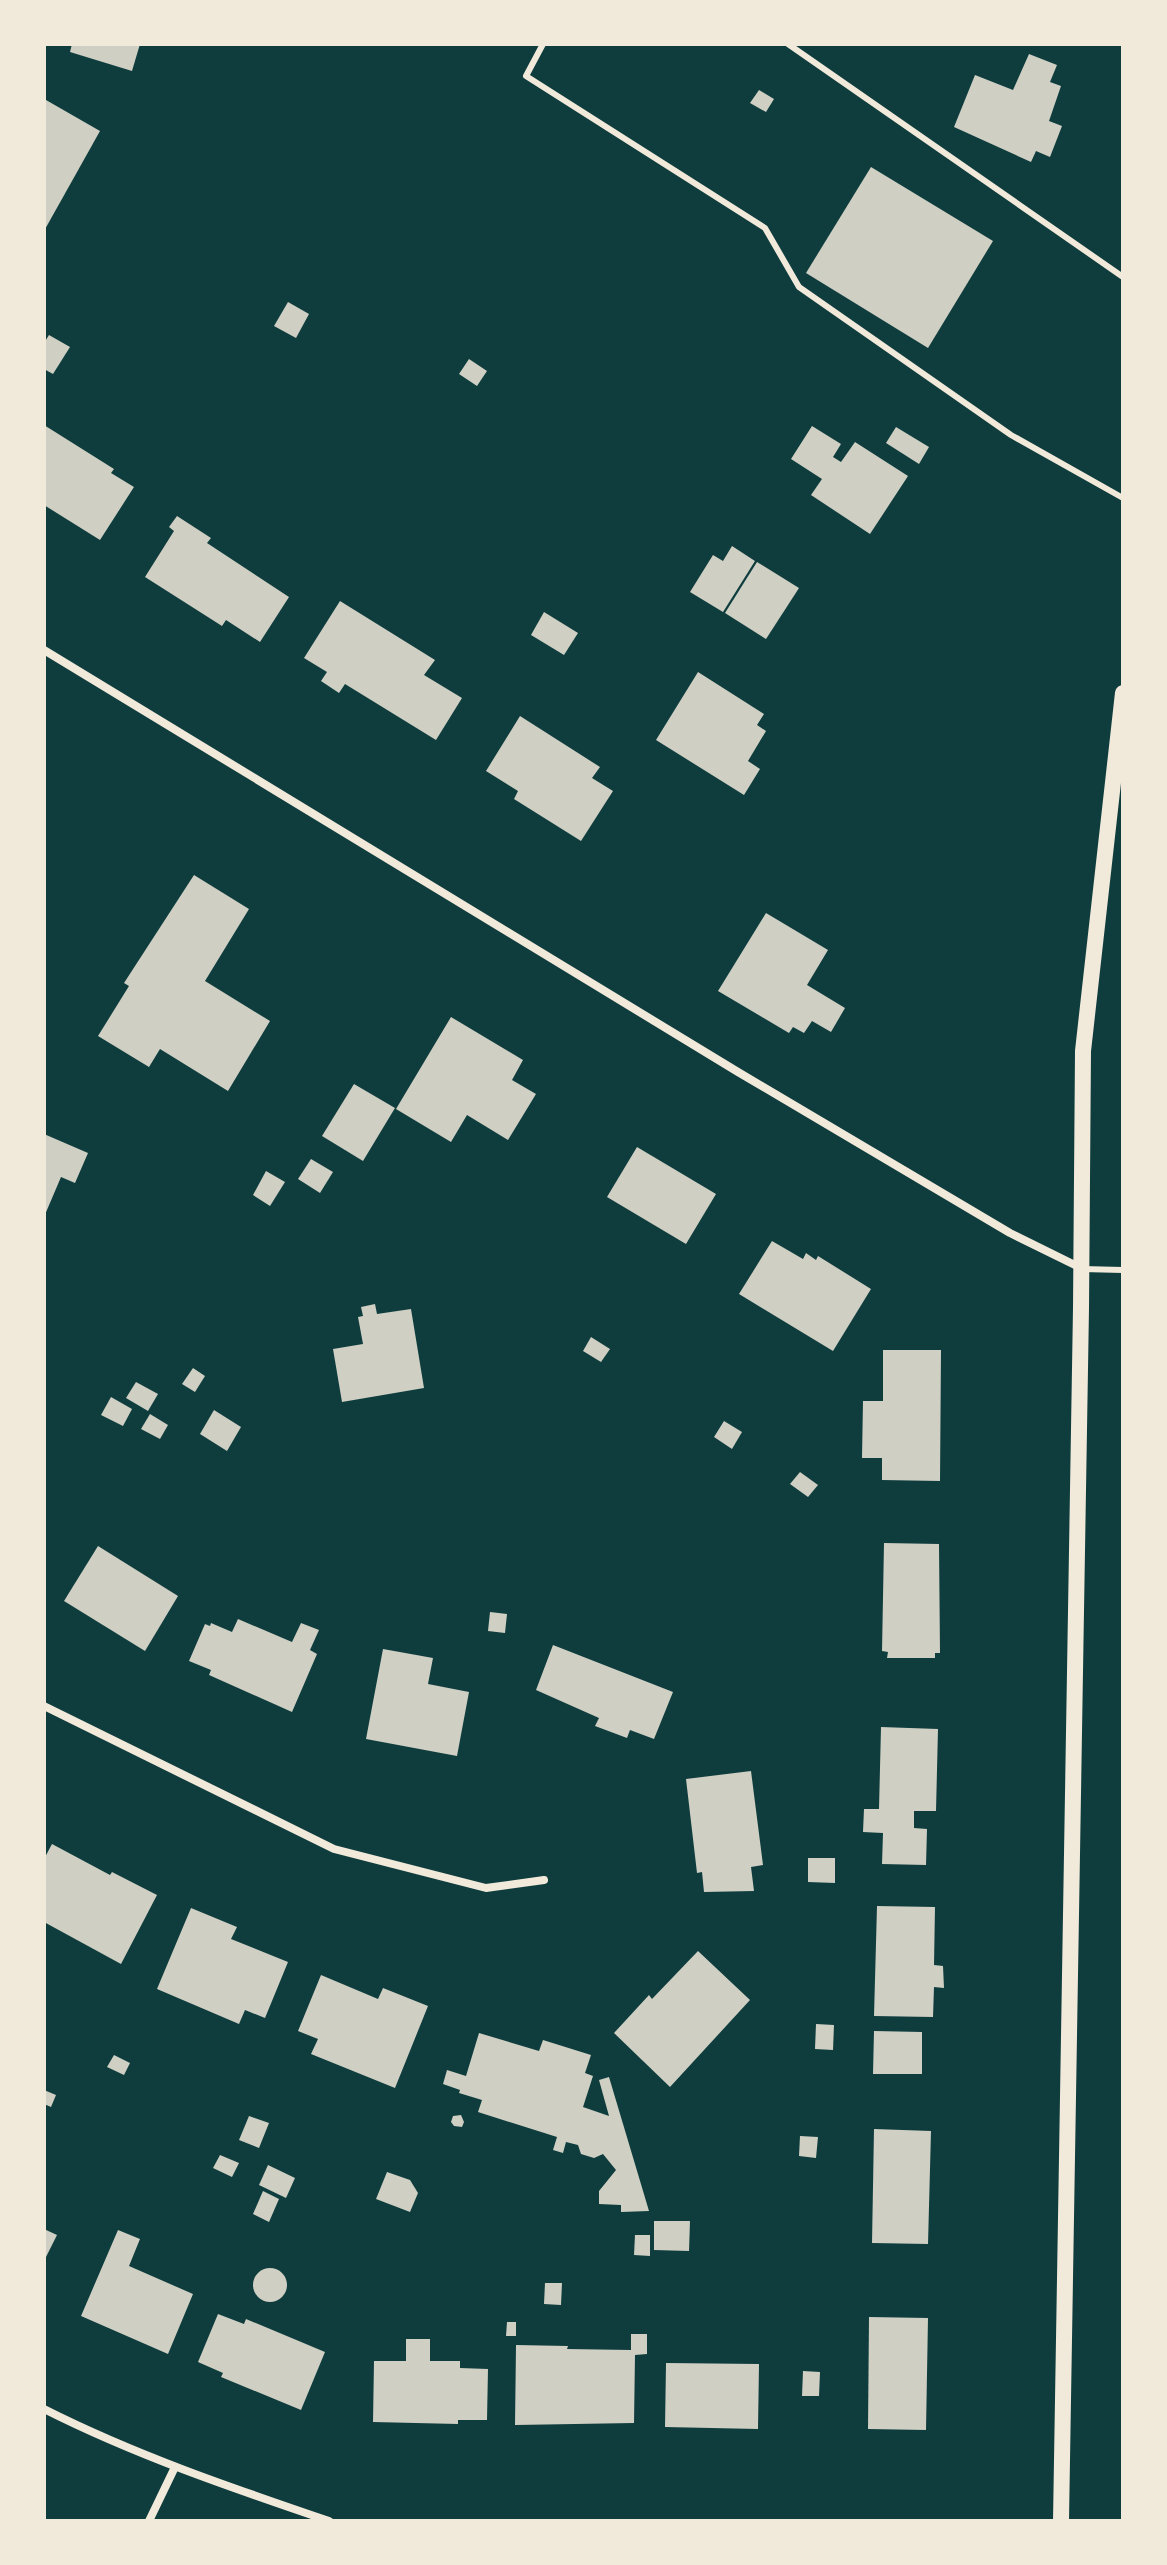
<svg xmlns="http://www.w3.org/2000/svg" width="1167" height="2565" font-family="Raleway,sans-serif">
  <style>
    .building { fill: #cfcfc3 }
    .lines { fill: none; stroke-linecap: round; stroke-linejoin: round }
    .service { stroke: #f1e9da; stroke-width: 6 }
    .minor { stroke: #f1e9da; stroke-width: 8 }
    .secondary { stroke: #f1e9da; stroke-width: 16 }
  </style>
  <rect width="100%" height="100%" fill="#0f3d3e"/>
  <g class="building">
    <polygon points="72,44 140,44 132,71 70,52"/>
    <polygon points="1029,54 1057,65 1050,82 1061,86 1049,121 1062,126 1050,157 1036,151 1031,162 954,127 975,75 1013,90"/>
    <polygon points="759,90 774,99 766,112 750,103"/>
    <polygon points="46,100 100,131 44,231 44,105"/>
    <polygon points="871,167 993,241 928,348 806,273"/>
    <polygon points="288,302 309,314 296,338 274,326"/>
    <polygon points="49,335 70,347 53,374 44,369 44,343"/>
    <polygon points="469,359 487,371 477,386 459,374"/>
    <polygon points="44,425 114,469 111,473 134,487 100,540 44,505"/>
    <polygon points="812,426 841,444 833,457 841,462 855,442 908,476 870,534 811,495 822,479 791,459"/>
    <polygon points="896,427 929,447 919,464 886,443"/>
    <polygon points="177,516 211,538 207,543 289,597 260,642 226,620 222,626 145,577 174,531 169,527"/>
    <polygon points="732,546 755,561 723,612 690,592 713,555 723,561"/>
    <polygon points="757,562 799,588 766,639 725,613"/>
    <polygon points="340,601 435,660 424,675 462,698 436,740 345,684 339,693 321,681 327,672 304,658"/>
    <polygon points="544,612 578,633 564,655 531,635"/>
    <polygon points="698,672 764,714 757,725 766,731 748,761 760,769 744,795 656,740"/>
    <polygon points="520,716 600,767 592,778 613,791 581,841 514,799 518,791 486,771"/>
    <polygon points="194,875 249,909 205,981 270,1021 228,1091 160,1049 149,1067 98,1036 129,986 124,983"/>
    <polygon points="766,913 828,950 807,985 845,1008 831,1032 812,1021 804,1033 793,1027 789,1033 718,991"/>
    <polygon points="451,1017 523,1060 512,1080 536,1094 508,1140 467,1115 451,1142 396,1109"/>
    <polygon points="354,1084 395,1108 363,1161 322,1136"/>
    <polygon points="44,1134 88,1153 75,1183 61,1177 44,1217"/>
    <polygon points="637,1147 716,1194 686,1244 607,1197"/>
    <polygon points="311,1159 333,1172 320,1193 298,1179"/>
    <polygon points="266,1171 285,1182 270,1206 253,1195"/>
    <polygon points="772,1241 803,1259 806,1253 816,1260 818,1256 871,1289 833,1351 739,1294"/>
    <polygon points="375,1304 377,1314 411,1309 424,1388 342,1402 333,1349 363,1344 358,1317 363,1316 361,1307"/>
    <polygon points="591,1337 610,1349 601,1362 583,1351"/>
    <polygon points="883,1350 941,1350 940,1481 882,1480 882,1458 862,1458 863,1401 883,1401"/>
    <polygon points="193,1368 205,1376 195,1392 182,1384"/>
    <polygon points="136,1382 158,1394 148,1411 126,1398"/>
    <polygon points="111,1397 132,1409 123,1426 101,1415"/>
    <polygon points="214,1410 241,1427 227,1451 200,1434"/>
    <polygon points="150,1414 168,1425 160,1439 141,1429"/>
    <polygon points="724,1421 742,1432 732,1449 714,1437"/>
    <polygon points="800,1472 818,1485 808,1497 790,1484"/>
    <polygon points="884,1543 939,1544 940,1653 935,1653 935,1658 887,1658 888,1652 882,1651"/>
    <polygon points="98,1546 178,1596 145,1651 64,1601"/>
    <polygon points="490,1612 507,1614 505,1633 488,1631"/>
    <polygon points="238,1619 292,1642 301,1623 319,1630 310,1650 317,1654 292,1712 209,1675 211,1670 189,1661 205,1624 210,1626 211,1623 232,1632"/>
    <polygon points="553,1645 673,1692 654,1739 630,1730 627,1738 595,1726 599,1718 536,1690"/>
    <polygon points="383,1649 433,1658 428,1684 469,1692 457,1756 366,1739"/>
    <polygon points="881,1727 938,1729 936,1811 914,1811 914,1828 927,1829 926,1865 882,1864 883,1833 863,1832 864,1809 879,1809"/>
    <polygon points="751,1771 763,1865 751,1867 754,1891 704,1892 702,1872 697,1873 686,1779"/>
    <polygon points="52,1844 110,1875 112,1872 157,1895 121,1964 44,1922 44,1859"/>
    <polygon points="808,1858 835,1858 835,1883 808,1882"/>
    <polygon points="877,1906 935,1907 934,1965 943,1966 944,1988 934,1987 933,2017 874,2016"/>
    <polygon points="191,1908 237,1927 231,1939 288,1962 265,2018 245,2010 239,2024 157,1989"/>
    <polygon points="698,1951 750,2000 670,2087 614,2033 649,1995 652,1999"/>
    <polygon points="321,1975 378,1999 383,1988 428,2006 395,2088 311,2054 318,2039 298,2031"/>
    <polygon points="816,2024 834,2025 833,2050 815,2049"/>
    <polygon points="874,2031 922,2032 922,2074 873,2074"/>
    <polygon points="479,2033 539,2051 543,2040 591,2055 585,2073 593,2076 583,2107 609,2116 599,2080 609,2077 649,2211 621,2212 621,2205 599,2204 599,2191 616,2170 603,2154 594,2158 581,2154 578,2145 566,2142 563,2153 553,2150 557,2137 478,2112 482,2100 459,2093 460,2090 443,2084 447,2070 466,2076"/>
    <polygon points="114,2055 130,2063 124,2075 107,2067"/>
    <polygon points="44,2090 56,2095 51,2107 44,2104"/>
    <polygon points="461,2115 464,2122 462,2127 454,2126 451,2122 453,2116"/>
    <polygon points="249,2116 269,2123 259,2148 239,2140"/>
    <polygon points="874,2129 931,2131 928,2244 872,2243"/>
    <polygon points="800,2136 818,2137 816,2158 799,2156"/>
    <polygon points="220,2155 239,2163 232,2177 213,2168"/>
    <polygon points="268,2165 295,2178 286,2198 259,2185"/>
    <polygon points="387,2172 410,2180 418,2193 410,2212 376,2199"/>
    <polygon points="263,2191 279,2199 269,2222 253,2214"/>
    <polygon points="654,2221 690,2221 689,2251 654,2250"/>
    <polygon points="44,2229 57,2235 44,2261"/>
    <polygon points="118,2230 140,2239 129,2266 193,2294 168,2354 81,2316"/>
    <polygon points="635,2235 650,2235 650,2256 634,2255"/>
    <circle cx="270" cy="2285" r="17"/>
    <polygon points="545,2283 562,2283 561,2305 544,2304"/>
    <polygon points="218,2314 244,2324 246,2319 325,2352 301,2410 221,2377 223,2373 198,2362"/>
    <polygon points="869,2317 928,2318 926,2430 868,2429"/>
    <polygon points="507,2322 516,2322 516,2336 506,2336"/>
    <polygon points="631,2334 647,2334 647,2354 635,2355 634,2423 515,2425 516,2345 568,2346 567,2349 631,2350"/>
    <polygon points="406,2339 430,2339 430,2361 460,2361 460,2368 488,2369 487,2420 458,2420 458,2424 373,2422 374,2361 406,2361"/>
    <polygon points="666,2363 759,2364 758,2429 665,2427"/>
    <polygon points="803,2371 820,2372 819,2396 802,2396"/>
  </g>
  <g class="lines">
    <g class="service">
      <polyline points="543,44 526,76 765,228 799,287 1011,435 1123,498"/>
      <polyline points="788,44 1123,277"/>
      <polyline points="1082,1269 1123,1270"/>
    </g>
    <g class="minor">
      <polyline points="44,650 738,1072 1010,1233 1081,1268"/>
      <polyline points="44,1706 334,1849 486,1888 544,1880"/>
      <path d="M44,2409C135,2455 232,2488 329,2521"/>
      <polyline points="149,2521 175,2467"/>
    </g>
    <polyline class="secondary" points="1061,2521 1081,1308 1083,1051 1123,693"/>
  </g>
  <rect width="1167" height="2565" fill="none" stroke="#f1e9da" stroke-width="92"/>
</svg>
